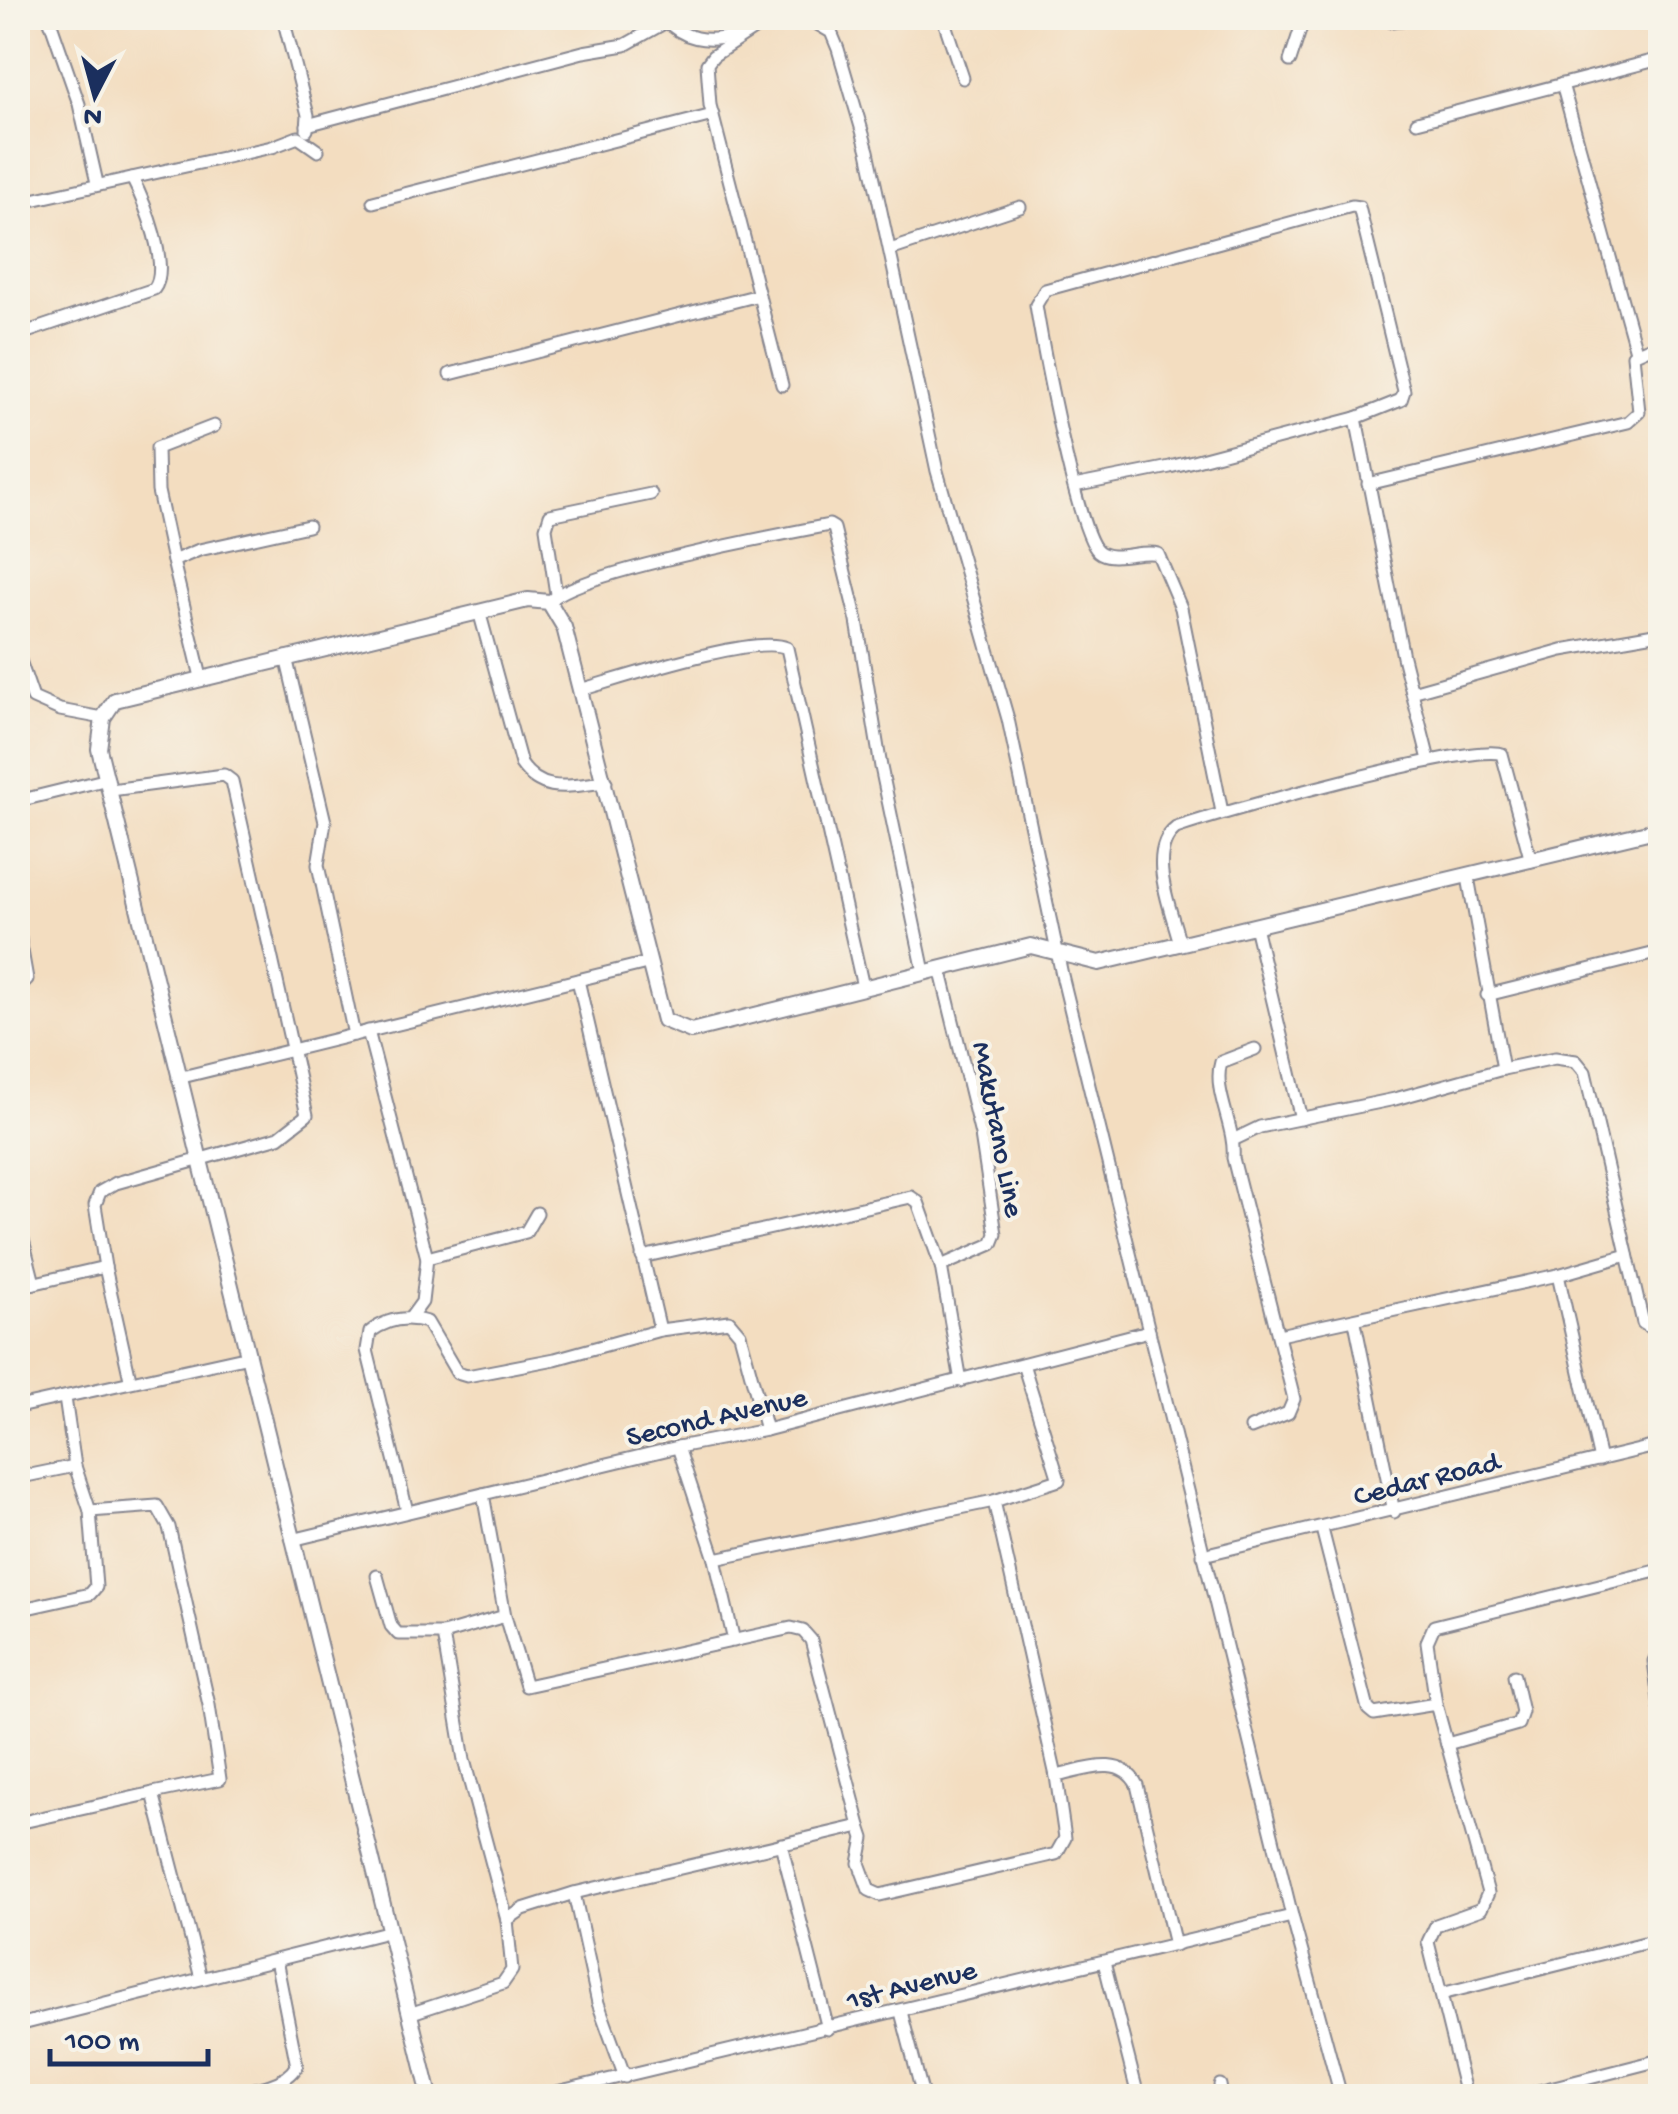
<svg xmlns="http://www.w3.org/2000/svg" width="1678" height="2114" font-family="'Gochi Hand',sans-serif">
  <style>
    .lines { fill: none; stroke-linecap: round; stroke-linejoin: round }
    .minor-casing { stroke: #87868f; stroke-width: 15 }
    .tertiary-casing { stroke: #87868f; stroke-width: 18 }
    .minor { stroke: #fff; stroke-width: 11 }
    .tertiary { stroke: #fff; stroke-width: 14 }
    .labels { text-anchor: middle; stroke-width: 8; stroke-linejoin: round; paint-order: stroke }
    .street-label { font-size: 30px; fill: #1b2f5e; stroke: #f7f3e8 }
  </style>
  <rect width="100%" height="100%" fill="#f7f3e8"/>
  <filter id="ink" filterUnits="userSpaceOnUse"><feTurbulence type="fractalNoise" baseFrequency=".01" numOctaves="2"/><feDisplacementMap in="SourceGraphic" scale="20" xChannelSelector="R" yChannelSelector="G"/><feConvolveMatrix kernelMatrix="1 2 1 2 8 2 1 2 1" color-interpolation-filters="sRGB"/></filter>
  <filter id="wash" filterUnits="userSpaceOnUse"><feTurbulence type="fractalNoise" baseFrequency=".0048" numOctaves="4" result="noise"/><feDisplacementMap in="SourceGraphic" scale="40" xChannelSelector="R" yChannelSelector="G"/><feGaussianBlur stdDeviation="2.25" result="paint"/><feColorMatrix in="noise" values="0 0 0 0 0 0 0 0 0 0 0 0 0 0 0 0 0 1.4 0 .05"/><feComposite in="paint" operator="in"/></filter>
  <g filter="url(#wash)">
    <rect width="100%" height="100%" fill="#f3ddc0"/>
  </g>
  <g filter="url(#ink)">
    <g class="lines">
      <defs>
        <g id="minor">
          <polyline points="49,18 79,104 97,183"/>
          <polyline points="283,18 308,115 307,130"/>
          <path d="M664,18C682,39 708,44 734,35"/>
          <polyline points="771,18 713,56 707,64 710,105 782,385"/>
          <polyline points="807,18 831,32 838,49 868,151 937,471 1008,719 1062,975 1292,1916 1341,2096"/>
          <polyline points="943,18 963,78"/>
          <polyline points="1384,18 1391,21 1417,18"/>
          <polyline points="1290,61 1304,18"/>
          <polyline points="1562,84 1636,351"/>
          <polyline points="1417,122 1660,59"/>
          <polyline points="307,125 583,52 625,45 666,22"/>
          <polyline points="373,202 713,115"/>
          <polyline points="18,203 272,147 298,137 318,151"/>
          <polyline points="890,250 1020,207"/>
          <path d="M18,335L154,289C171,267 144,201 132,178"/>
          <polyline points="450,374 759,295"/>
          <polyline points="1368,484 1628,422 1639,412 1633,355 1660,343"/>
          <polyline points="1074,486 1170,467 1356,418"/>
          <polyline points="173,561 158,491 157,448 214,426"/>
          <polyline points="556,594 546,528 550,515 651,494"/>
          <path d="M549,602C573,573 782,534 829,525L834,528L857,621L881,767L924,972"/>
          <path d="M479,611L521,764C543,796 572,785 606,782"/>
          <polyline points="18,655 33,698 60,710 103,718"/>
          <polyline points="286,657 325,822 318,865 354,1035"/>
          <polyline points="201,677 173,561 199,550 308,526"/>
          <path d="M580,690C619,679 757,633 787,648L863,987"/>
          <polyline points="1412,692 1562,650 1660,633"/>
          <polyline points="18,801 108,779"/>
          <path d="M1222,812L1181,608L1158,554C1141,549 1112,563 1098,551C1077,533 1042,342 1036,305L1045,290L1352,206L1359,207L1404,391L1401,400L1356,418L1403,657L1429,760"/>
          <polyline points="1468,877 1503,1069"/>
          <polyline points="1255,926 1301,1119"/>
          <polyline points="18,928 27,979 18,988"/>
          <path d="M1180,944C1172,911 1145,852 1176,828C1222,812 1471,742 1502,754L1531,861"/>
          <polyline points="940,968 981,1135 996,1234 992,1244 941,1266"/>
          <polyline points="578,980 660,1330"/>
          <polyline points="1487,995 1660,952"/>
          <polyline points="368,1031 427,1258"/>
          <polyline points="178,1078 647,963"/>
          <polyline points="1235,1139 1260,1127 1395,1099 1503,1069 1555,1058 1576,1061 1585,1072 1643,1323 1651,1328 1660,1325"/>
          <polyline points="18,1220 34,1283"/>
          <polyline points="642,1257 911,1197 918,1202 941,1266 961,1381"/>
          <polyline points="105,1267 95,1205 100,1192 116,1183 279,1137 307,1115 232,781 224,775 111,790"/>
          <polyline points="1558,1275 1600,1460"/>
          <polyline points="18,1287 105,1267 130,1379"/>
          <polyline points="411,1317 422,1302 427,1258 526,1232 537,1213"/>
          <polyline points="1355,1322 1394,1512"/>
          <polyline points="1279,1335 1558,1275 1627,1255"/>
          <polyline points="18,1407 249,1356"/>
          <path d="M1251,1428L1288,1413L1294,1399L1233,1158C1236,1127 1212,1091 1221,1062L1255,1049"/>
          <polyline points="678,1447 715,1559 994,1501 1059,1480 1023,1364"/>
          <polyline points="18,1484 26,1476 75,1466"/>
          <polyline points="483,1494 505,1616 526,1686 791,1628 803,1631 811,1640 860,1826"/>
          <polyline points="994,1501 1056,1776"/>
          <polyline points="90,1511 157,1506 169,1527 209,1705 220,1779 153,1793"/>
          <path d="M407,1511L367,1350L370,1332C388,1318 407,1316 427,1322L457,1373L467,1376L555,1359L660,1330L729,1321L740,1334L766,1430"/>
          <polyline points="1322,1529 1368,1709 1374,1714 1436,1704 1488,1893 1481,1909 1436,1925 1428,1942 1466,2096"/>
          <polyline points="292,1540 678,1447 766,1430 1149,1331"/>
          <polyline points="1203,1555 1660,1445"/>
          <polyline points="715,1559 734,1641"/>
          <polyline points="377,1576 391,1626 398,1634 443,1634 505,1616"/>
          <polyline points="18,1610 90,1594 96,1587 90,1511 75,1466 65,1398"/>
          <polyline points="443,1634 464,1760 507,1920"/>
          <polyline points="1660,1649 1654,1661 1660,1708"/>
          <polyline points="1436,1704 1427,1642 1434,1626 1660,1570"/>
          <polyline points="1447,1744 1518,1724 1522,1712 1514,1676"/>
          <polyline points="18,1823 153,1793 201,1978"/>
          <polyline points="781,1844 828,2029"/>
          <polyline points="574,1893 598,2003 625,2077"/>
          <polyline points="1104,1962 1138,2096"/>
          <polyline points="1441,1994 1660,1939"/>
          <polyline points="901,2012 923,2096"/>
          <path d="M409,2014L503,1983L512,1970L507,1920L523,1909L574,1893L860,1826L864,1838L859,1863L869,1890L880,1895L1056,1854L1065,1838L1056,1776C1083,1771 1120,1753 1137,1785L1175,1945"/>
          <polyline points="18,2025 387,1932"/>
          <polyline points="1220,2085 1222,2096"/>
          <path d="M215,2096C239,2091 285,2089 297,2066L276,1960"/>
          <polyline points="540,2096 1292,1916"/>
          <polyline points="1519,2096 1660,2060"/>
        </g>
        <polyline id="tertiary" points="430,2096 99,749 103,718 115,700 528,600 549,602 564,627 664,1020 691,1031 1031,946 1099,963 1660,829"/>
      </defs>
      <use href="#minor" class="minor-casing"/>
      <use href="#tertiary" class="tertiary-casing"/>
      <use href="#minor" class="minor"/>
      <use href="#tertiary" class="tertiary"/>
    </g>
  </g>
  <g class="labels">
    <g class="street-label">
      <text transform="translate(1000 1129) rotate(79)" y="10">Makutano Line</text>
      <text transform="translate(716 1415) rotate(-13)" y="10">Second Avenue</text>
      <text transform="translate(1426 1477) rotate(-14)" y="10">Cedar Road</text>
      <text transform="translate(911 1983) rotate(-14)" y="10">1st Avenue</text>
    </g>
  </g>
  <rect width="1678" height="2114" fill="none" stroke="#f7f3e8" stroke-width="60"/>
  <g transform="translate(95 95) rotate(186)" stroke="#f7f3e8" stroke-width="8" paint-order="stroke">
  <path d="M0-8L18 38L0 25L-18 38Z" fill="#1b2f5e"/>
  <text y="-15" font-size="28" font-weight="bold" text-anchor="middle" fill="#1b2f5e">N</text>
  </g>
  <path d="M50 2049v15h158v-15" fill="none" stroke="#1b2f5e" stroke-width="5"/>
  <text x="65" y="2049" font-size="30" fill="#1b2f5e" stroke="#f7f3e8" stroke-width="8" paint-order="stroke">100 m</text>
</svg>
